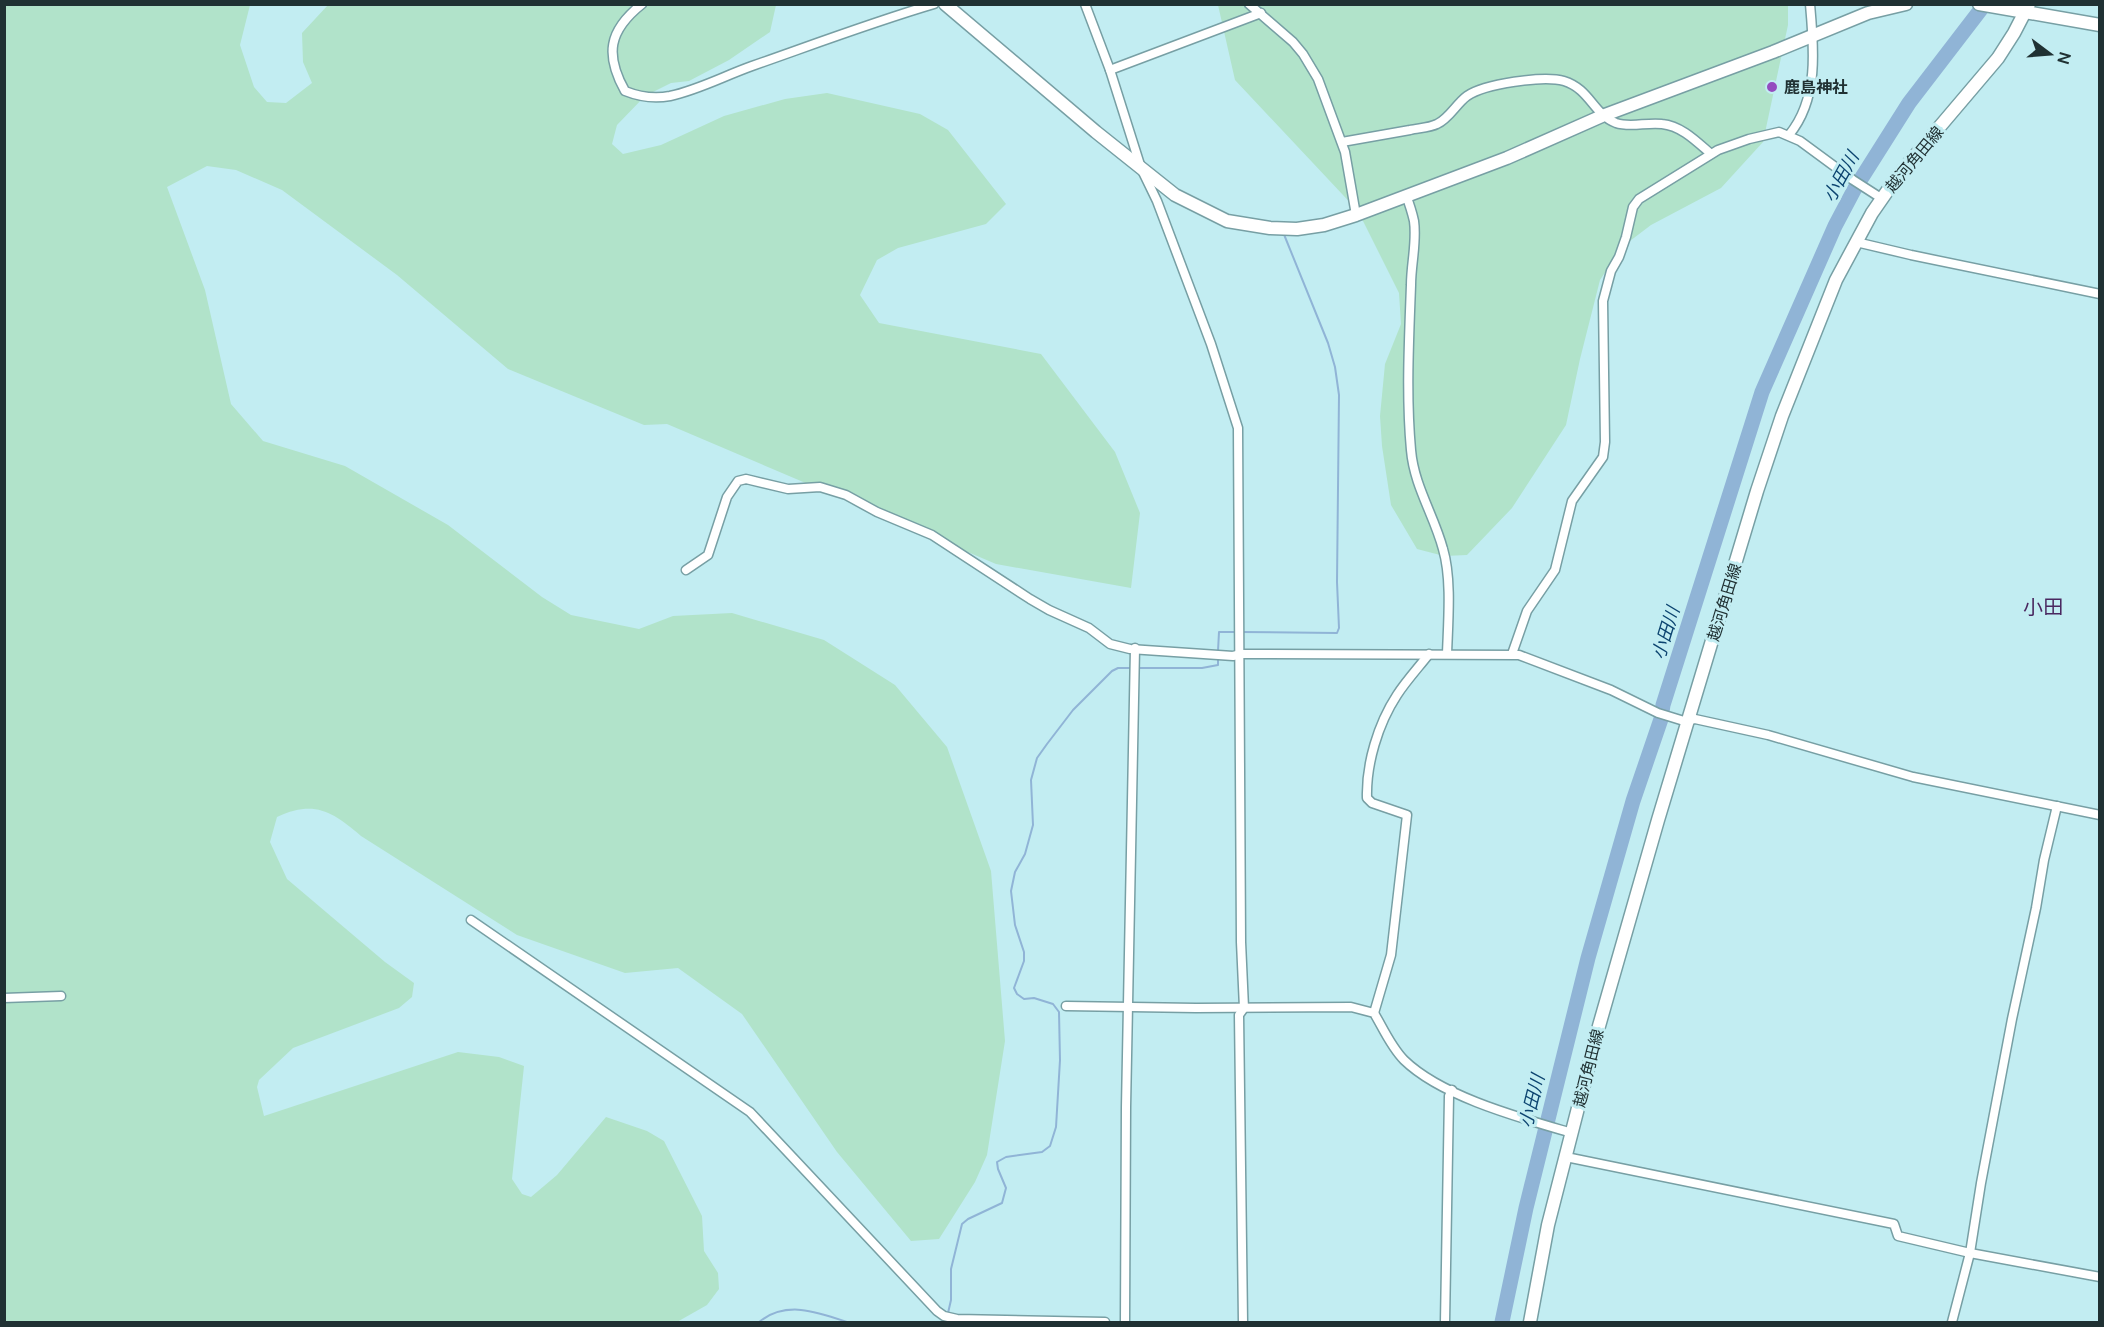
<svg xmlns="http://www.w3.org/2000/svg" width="2104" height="1327" font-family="Manrope,'Noto Sans JP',sans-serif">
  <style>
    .green { fill: #b1e3ca }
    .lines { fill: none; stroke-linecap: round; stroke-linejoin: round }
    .stream { stroke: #90b4d6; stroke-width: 2 }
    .river { stroke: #90b4d6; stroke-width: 15 }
    .street-casing { stroke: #779fa4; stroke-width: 11 }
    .secondary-casing { stroke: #779fa4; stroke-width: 15 }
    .street { stroke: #fff; stroke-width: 8 }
    .secondary { stroke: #fff; stroke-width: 12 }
    .poi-dot { fill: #944cbf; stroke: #c2edf2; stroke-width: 2 }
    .labels { text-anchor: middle; stroke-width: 6; stroke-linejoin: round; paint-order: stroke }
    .poi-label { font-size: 16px; font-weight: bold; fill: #203133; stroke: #c2edf2; text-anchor: start }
    .street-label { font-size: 16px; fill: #203133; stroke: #c2edf2 }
    .water-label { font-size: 18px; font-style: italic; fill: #0c4470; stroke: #c2edf2 }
    .quarter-label { font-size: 20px; fill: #4a2860; stroke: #c2edf2 }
  </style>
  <rect width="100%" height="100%" fill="#c2edf2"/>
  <g class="green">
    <path d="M5,5H250L240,45L254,87L267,102L286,103L312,83L303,62L302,33L328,5H776L770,32L729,60L689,81L671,83L645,96L617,125L612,144L623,154L661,145L724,116L785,99L827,93L920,114L948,130L1006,204L986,224L898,248L877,260L860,295L879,323L1041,354L1115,452L1140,513L1131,588L996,564L667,424L644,425L508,369L397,275L282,190L236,170L207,166L167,187L205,290L231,404L263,441L345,466L448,525L542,597L571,615L639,629L673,616L732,613L824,640L895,685L947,747L991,871L1005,1041L987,1155L975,1182L939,1239L911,1241L837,1152L742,1014L678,968L625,973L517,935L361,836C332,811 314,800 277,817L270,842L287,879L385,962L414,983L412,997L399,1008L293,1048L259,1080L257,1087L264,1116L458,1052L499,1057L524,1066L512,1179L522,1194L531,1197L557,1175L606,1117L647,1131L664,1141L702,1216L704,1251L718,1273L719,1289L707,1305L677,1322H5Z"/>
    <polygon points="1218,5 1788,5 1788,25 1763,142 1721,188 1651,225 1622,247 1600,280 1580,359 1566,425 1512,508 1467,555 1444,556 1417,549 1391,505 1382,446 1380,416 1385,364 1401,324 1399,293 1358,211 1235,80"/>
  </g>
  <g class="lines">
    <g class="stream">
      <polyline points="1241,632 1337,633 1339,628 1337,582 1339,395 1335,367 1328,343 1283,232"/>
      <polyline points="1218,651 1219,632 1236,632"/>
      <polyline points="948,1313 951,1300 951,1269 962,1224 968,1219 1002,1203 1006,1188 998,1169 997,1162 1006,1157 1042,1152 1050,1146 1056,1127 1060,1060 1059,1012 1053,1004 1034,998 1024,999 1017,994 1014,988 1024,961 1024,952 1015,925 1011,891 1015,872 1025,854 1033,825 1031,780 1037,758 1047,744 1073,710 1112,671 1118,668 1202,668 1218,665 1218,657"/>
      <path d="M759,1322C786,1300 818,1312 847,1322"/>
    </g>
    <polyline class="river" points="1502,1322 1526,1208 1588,958 1633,801 1661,719 1663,705 1762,392 1835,226 1854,190 1909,103 1985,4"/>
    <defs>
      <g id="street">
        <path d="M642,4C608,31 605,55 625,91C640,97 654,99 670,96C698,90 724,76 752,66C812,45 873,22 934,4"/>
        <polyline points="1085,4 1110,70 1141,168 1157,201 1211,344 1238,428 1241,942 1244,1008 1239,1015 1243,1322"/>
        <polyline points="1249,4 1293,42 1303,54 1318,79 1345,152 1356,215"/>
        <polyline points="1110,70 1261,13"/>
        <path d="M1789,135C1819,99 1814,48 1810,4"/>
        <path d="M1342,142C1365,138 1387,134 1410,130C1418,128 1429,128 1437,124C1449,119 1456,104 1467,96C1484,84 1544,75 1564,81C1590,89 1593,114 1616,123C1631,128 1646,122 1662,124C1682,126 1697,142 1711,154"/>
        <path d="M1406,195C1409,203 1412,212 1414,221C1417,242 1411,264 1411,285C1409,340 1406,396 1411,450C1414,486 1434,515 1443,549C1452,579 1448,623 1447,654"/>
        <polyline points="1856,242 1911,255 2100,294"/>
        <polyline points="686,570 708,555 727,497 738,481 746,479 788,489 820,487 846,495 877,512 932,535 1030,599 1049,610 1089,628 1110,644 1130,649 1233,656 1241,654 1519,655 1611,690 1658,713 1684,721 1695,719 1768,735 1913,777 2100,815"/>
        <polyline points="1512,654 1527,611 1555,570 1572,501 1603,457 1605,442 1603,301 1611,271 1619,257 1626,237 1633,207 1639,199 1718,150 1749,139 1779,132 1800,141 1853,180 1881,198"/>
        <polyline points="471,920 750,1112 937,1311 944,1316 957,1319 1105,1322"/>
        <polyline points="4,998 61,996"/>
        <path d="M1066,1006L1196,1008L1351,1007L1374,1013C1383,1028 1391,1047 1404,1060C1442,1097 1521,1118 1572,1133"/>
        <path d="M1374,1013L1391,955L1407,815L1372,803L1367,798C1366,764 1378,724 1397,695C1406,681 1418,668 1429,654"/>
        <polyline points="1566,1157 1894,1224 1898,1236 1970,1253 2100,1277"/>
        <polyline points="1125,1322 1126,1107 1135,648"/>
        <polyline points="1445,1322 1449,1096 1452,1090"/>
        <polyline points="1952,1322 1970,1253 1981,1183 2012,1019 2036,908 2044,860 2057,806"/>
      </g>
      <g id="secondary">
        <polyline points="945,4 1096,132 1175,195 1227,221 1270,228 1297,229 1324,225 1356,215 1507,158 1602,116 1773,52 1868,13 1906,4"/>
        <polyline points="1979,4 2100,25"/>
        <polyline points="1530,1322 1548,1225 1599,1026 1658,820 1757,491 1782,416 1836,280 1872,213 1897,177 1998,58 2014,33 2029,4"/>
      </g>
    </defs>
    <use href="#street" class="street-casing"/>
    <use href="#secondary" class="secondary-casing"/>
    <use href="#street" class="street"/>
    <use href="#secondary" class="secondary"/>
  </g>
  <circle class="poi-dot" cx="1772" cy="87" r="6"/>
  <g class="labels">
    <g class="poi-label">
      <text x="1784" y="93">鹿島神社</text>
    </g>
    <g class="street-label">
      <text transform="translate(1914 159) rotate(-50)" y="6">越河角田線</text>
      <text transform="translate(1724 602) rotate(-73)" y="6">越河角田線</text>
      <text transform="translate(1588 1068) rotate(-76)" y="6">越河角田線</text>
    </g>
    <g class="water-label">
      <text transform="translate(1841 177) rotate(-61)" y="6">小田川</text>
      <text transform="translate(1666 633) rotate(-73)" y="6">小田川</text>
      <text transform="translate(1532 1101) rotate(-76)" y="6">小田川</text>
    </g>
    <g class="quarter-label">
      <text x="2043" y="614">小田</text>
    </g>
  </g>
  <rect width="2104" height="1327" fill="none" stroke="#203133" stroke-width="12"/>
  <g transform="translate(2050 54) rotate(106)" stroke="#c2edf2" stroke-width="4.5" paint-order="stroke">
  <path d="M0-4.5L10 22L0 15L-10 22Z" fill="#203133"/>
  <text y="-9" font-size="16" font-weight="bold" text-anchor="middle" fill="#203133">N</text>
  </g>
</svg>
